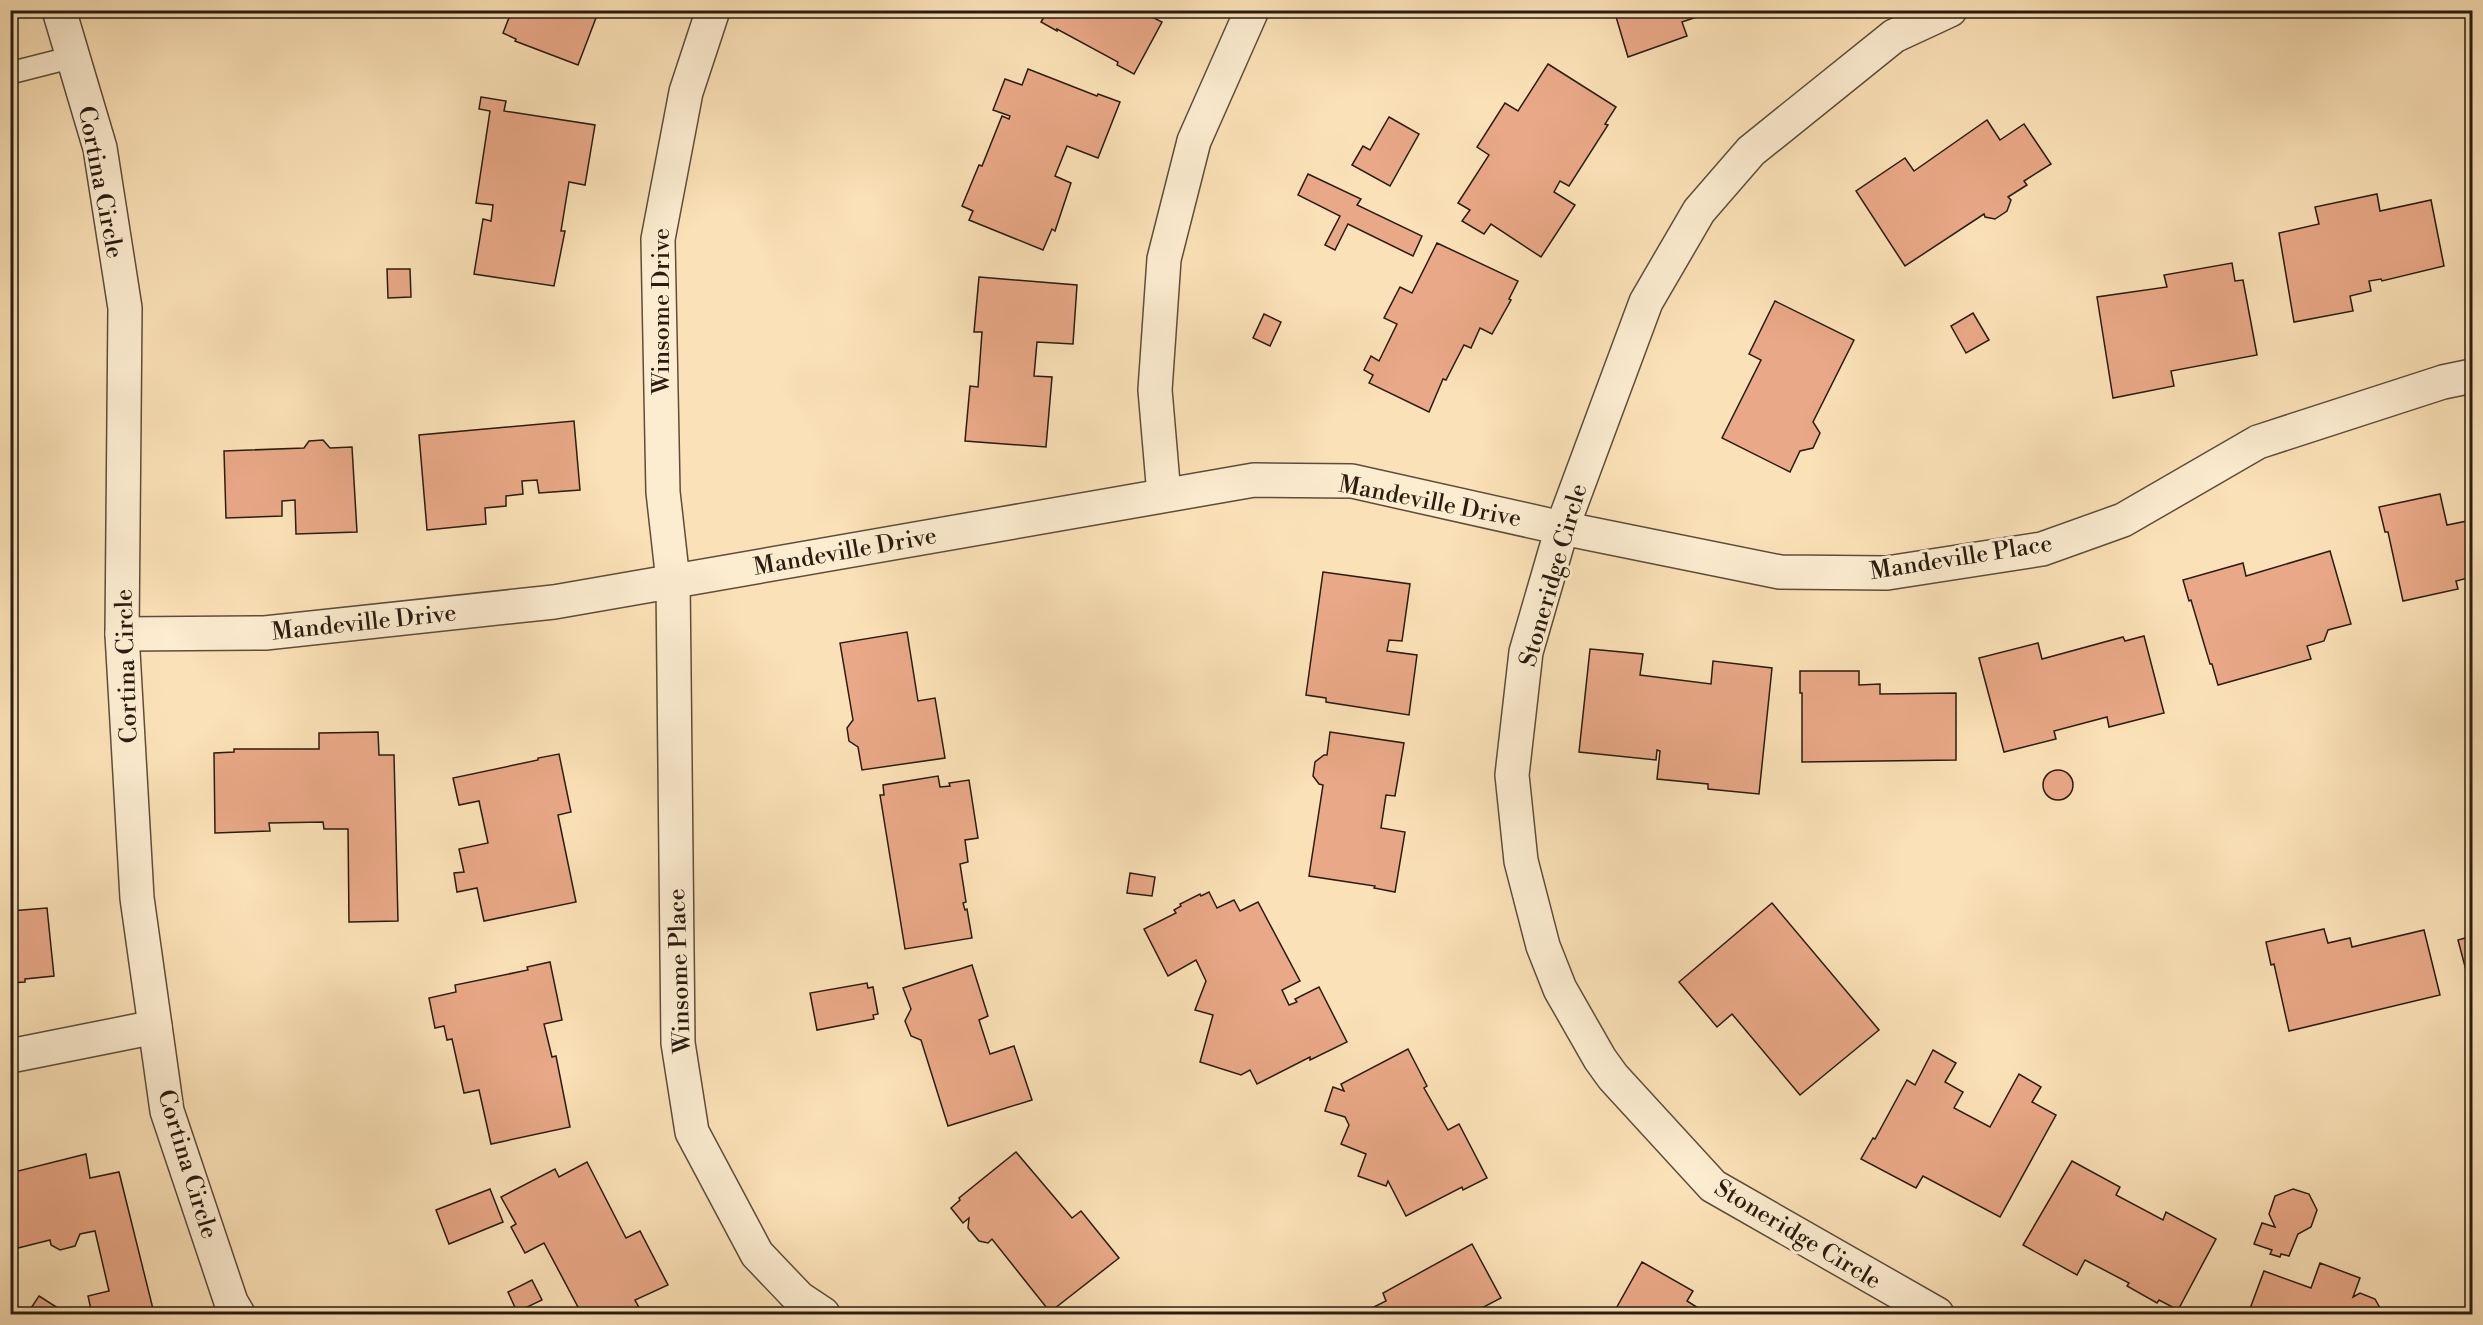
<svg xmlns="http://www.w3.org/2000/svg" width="2483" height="1325" font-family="'Libre Bodoni',serif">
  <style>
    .building { fill: #e9a887; stroke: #291c10; stroke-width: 1.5 }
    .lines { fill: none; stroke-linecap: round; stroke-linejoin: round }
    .service-casing { stroke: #5e4d3a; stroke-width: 24 }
    .minor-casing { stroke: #5e4d3a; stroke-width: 36 }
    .service { stroke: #fcecd0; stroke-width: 21 }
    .minor { stroke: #fcecd0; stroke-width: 33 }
    .labels { text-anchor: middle; stroke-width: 6; stroke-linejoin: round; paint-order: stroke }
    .street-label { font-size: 24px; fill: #291c10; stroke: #fcecd0 }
  </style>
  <rect width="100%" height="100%" fill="#fbe1b7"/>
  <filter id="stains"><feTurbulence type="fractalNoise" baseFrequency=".00333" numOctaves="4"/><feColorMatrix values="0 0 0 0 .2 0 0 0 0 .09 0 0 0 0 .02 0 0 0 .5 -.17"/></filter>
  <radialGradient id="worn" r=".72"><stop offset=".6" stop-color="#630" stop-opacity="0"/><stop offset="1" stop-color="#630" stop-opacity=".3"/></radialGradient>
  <g class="building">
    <polygon points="512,10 526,12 599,10 578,65 515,41 516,39 503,33"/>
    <polygon points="1048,10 1156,10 1152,17 1162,22 1134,74 1117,65 1118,62 1057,29 1057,31 1041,22"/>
    <polygon points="1614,10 1717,10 1682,22 1687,36 1628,57"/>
    <polygon points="1548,64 1616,107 1605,124 1608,125 1569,186 1560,181 1554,192 1575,205 1541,257 1491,224 1484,234 1462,221 1470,210 1458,203 1489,155 1477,147 1505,103 1518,111"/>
    <polygon points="1028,69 1097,96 1098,94 1120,102 1098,158 1067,146 1055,176 1071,183 1055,231 1052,229 1043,250 969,220 973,211 962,206 979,165 982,166 1002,116 1009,119 1010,116 993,110 1005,79 1022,85"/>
    <polygon points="481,97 506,101 504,111 595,125 585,185 569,182 561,231 565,231 554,286 474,274 483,219 491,221 493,205 476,203 490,111 479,109"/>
    <polygon points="1389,117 1419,134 1390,186 1352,165 1363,146 1370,150"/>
    <polygon points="1987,120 2000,140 2024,124 2051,164 2024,181 2027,185 2008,197 2011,200 2007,211 1995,219 1985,217 1984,214 1905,266 1856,191 1905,158 1914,171"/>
    <polygon points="1308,174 1361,199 1357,205 1422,236 1413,256 1348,224 1335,250 1325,245 1340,216 1298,195"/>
    <polygon points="2377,194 2380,211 2431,200 2444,266 2382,281 2381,279 2369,281 2371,291 2350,296 2353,311 2294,322 2279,233 2319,224 2315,207"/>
    <polygon points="1437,243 1518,281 1509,299 1511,300 1492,334 1480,328 1471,348 1464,345 1446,380 1443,379 1429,412 1369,383 1373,375 1364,370 1371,356 1379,361 1397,324 1384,318 1400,287 1412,293"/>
    <polygon points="2232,263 2235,281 2243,280 2257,355 2171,371 2174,386 2113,398 2097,297 2167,287 2164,275"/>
    <polygon points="387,269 410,269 411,297 388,298"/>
    <polygon points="979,277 1077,285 1073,344 1037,342 1034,376 1052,377 1046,447 965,441 970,386 978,387 982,332 974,332"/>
    <polygon points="1775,301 1854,340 1813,422 1820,433 1813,448 1800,451 1790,472 1722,438 1761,360 1749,354"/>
    <polygon points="1973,313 1989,340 1966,353 1951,326"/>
    <polygon points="1264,314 1281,322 1270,346 1253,338"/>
    <polygon points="574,421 580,490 539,493 537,480 522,481 523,494 506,496 506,506 485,508 486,524 427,530 419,435"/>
    <polygon points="323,440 330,448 352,447 357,532 296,534 295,500 282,501 282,516 226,518 224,451 304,448 309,441"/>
    <polygon points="2440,494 2447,525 2472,520 2472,577 2456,581 2458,589 2403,601 2388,532 2385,532 2379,507"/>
    <polygon points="2330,551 2351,624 2328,630 2324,641 2307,646 2311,659 2218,685 2212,664 2210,664 2191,600 2189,601 2183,580 2243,563 2246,576"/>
    <polygon points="1323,572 1410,584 1402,641 1389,640 1387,651 1417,655 1409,715 1326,702 1326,698 1306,695"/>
    <polygon points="907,632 918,701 935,698 945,758 862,770 858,747 849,741 847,728 853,720 840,643"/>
    <polygon points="2144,636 2164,713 2109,727 2107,717 2054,731 2056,739 2004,752 1979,658 2038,643 2042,659 2123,637 2125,641"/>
    <polygon points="1590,649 1643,654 1640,675 1711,684 1713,661 1772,668 1759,794 1708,789 1708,784 1657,779 1660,751 1657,750 1656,760 1579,752"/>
    <polygon points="1800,671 1859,671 1859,685 1880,684 1880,694 1956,693 1956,760 1802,762 1802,693 1800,693"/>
    <polygon points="378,732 379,755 394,755 398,921 349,922 348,829 324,829 323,822 269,823 270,831 215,833 214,753 234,752 234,749 319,749 319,733"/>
    <polygon points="1330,732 1404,743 1395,796 1386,795 1381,828 1405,832 1395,892 1374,888 1375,886 1309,876 1323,785 1319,784 1313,776 1315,762 1324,755 1327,755"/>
    <polygon points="559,754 571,812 558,815 576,902 484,921 477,888 457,892 454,873 464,872 459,849 488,843 479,801 459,805 453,778 538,760 538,758"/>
    <circle cx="2058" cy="785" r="15"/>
    <polygon points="938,776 940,787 950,786 949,783 969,780 978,838 965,840 968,862 960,864 966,902 963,903 965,910 967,909 972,938 905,949 880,795 884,795 883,785"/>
    <polygon points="1130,873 1155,877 1152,896 1127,893"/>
    <polygon points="1209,892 1217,908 1234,900 1240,911 1258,902 1300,981 1282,990 1289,1005 1297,1002 1295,999 1319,987 1347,1042 1310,1060 1310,1057 1257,1084 1250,1070 1241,1075 1200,1062 1213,1015 1195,1010 1206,981 1196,960 1168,976 1144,929 1176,913 1174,910 1181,906 1180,904 1200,894 1201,896"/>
    <polygon points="1772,903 1879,1030 1800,1095 1732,1014 1717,1027 1679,982"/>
    <polygon points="47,908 54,976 25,979 25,982 10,983 10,911"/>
    <polygon points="2324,929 2328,943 2350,938 2352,947 2424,930 2440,995 2289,1031 2274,964 2271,965 2266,942"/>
    <polygon points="2472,936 2472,993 2458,940"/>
    <polygon points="550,962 562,1020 544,1024 552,1057 556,1056 570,1127 491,1144 479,1090 464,1093 452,1039 447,1040 444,1026 435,1028 429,998 456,992 455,985 528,970 527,967"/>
    <polygon points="972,965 988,1016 979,1020 990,1054 1014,1046 1032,1100 948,1126 921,1040 911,1036 905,1021 911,1009 903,988"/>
    <polygon points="867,983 868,988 873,987 878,1014 873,1015 874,1019 817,1030 810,993"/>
    <polygon points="1408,1049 1427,1086 1424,1088 1448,1130 1459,1124 1487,1178 1463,1190 1462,1187 1406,1216 1388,1181 1386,1186 1358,1176 1366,1154 1341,1144 1349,1125 1345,1117 1325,1111 1333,1087 1344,1091 1341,1084"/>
    <polygon points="1933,1050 1956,1063 1945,1082 1963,1092 1954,1108 1990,1127 2019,1074 2041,1087 2032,1102 2056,1115 2000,1217 1923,1176 1916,1188 1861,1159 1873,1138 1875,1139 1907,1080 1915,1085"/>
    <polygon points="1016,1152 1072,1218 1081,1211 1119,1258 1050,1312 992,1239 988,1243 979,1241 968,1228 969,1218 963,1223 951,1208 960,1200 959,1198"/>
    <polygon points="86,1154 90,1178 119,1172 154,1313 92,1314 88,1296 109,1291 95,1231 80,1234 75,1246 60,1250 51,1245 50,1240 10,1250 10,1173"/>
    <polygon points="2072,1161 2120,1187 2116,1195 2163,1220 2166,1212 2216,1239 2178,1310 2159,1300 2157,1303 2127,1286 2129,1283 2085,1260 2077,1275 2023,1245"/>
    <polygon points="587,1162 626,1238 640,1231 668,1285 635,1300 641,1311 638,1312 639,1314 570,1314 579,1309 544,1243 525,1253 511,1227 516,1224 501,1197 555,1169 559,1177"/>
    <polygon points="490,1189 503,1222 449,1244 436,1210"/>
    <polygon points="2293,1189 2309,1194 2317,1210 2311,1227 2298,1234 2289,1256 2281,1254 2280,1257 2270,1254 2272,1250 2254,1244 2262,1223 2275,1227 2269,1214 2275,1196"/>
    <polygon points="1472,1244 1501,1298 1476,1311 1478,1314 1360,1314 1386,1301 1383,1293"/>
    <polygon points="1642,1262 1693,1291 1687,1301 1706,1313 1705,1314 1613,1314"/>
    <polygon points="2320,1263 2360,1278 2353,1297 2360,1293 2375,1299 2380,1308 2378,1313 2383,1314 2248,1314 2264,1271 2311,1288"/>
    <polygon points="532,1280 542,1300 517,1312 508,1292"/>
    <polygon points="39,1296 61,1310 58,1314 27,1314"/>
  </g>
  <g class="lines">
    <defs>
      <polyline id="service" points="10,73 73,57"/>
      <g id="minor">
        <polyline points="59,10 100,148 125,308 122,634 137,898 167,1111 231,1302 238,1314"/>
        <polyline points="713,10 686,92 658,239 663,492 673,581 678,1043 692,1132 757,1254 799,1298 823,1314"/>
        <polyline points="1164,495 1155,390 1164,259 1194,141 1252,10"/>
        <polyline points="122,634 265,633 554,602 1254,480 1352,481 1562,528 1780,572 1887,573 2042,549 2123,520 2258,442 2443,382 2472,376"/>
        <polyline points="10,1056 155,1027"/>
        <polyline points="1937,1314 1713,1186 1613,1077 1600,1059 1560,989 1543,946 1521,861 1512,775 1526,652 1562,528 1646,302 1699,211 1751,151 1894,36 1950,10"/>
      </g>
    </defs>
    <use href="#service" class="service-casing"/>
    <use href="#minor" class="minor-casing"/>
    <use href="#service" class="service"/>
    <use href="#minor" class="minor"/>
  </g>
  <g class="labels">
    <g class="street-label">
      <text transform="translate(101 182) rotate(79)" y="8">Cortina Circle</text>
      <text transform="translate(661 311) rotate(-90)" y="8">Winsome Drive</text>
      <text transform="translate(1430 501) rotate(11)" y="8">Mandeville Drive</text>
      <text transform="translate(845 551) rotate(-10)" y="8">Mandeville Drive</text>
      <text transform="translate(1961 557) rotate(-9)" y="8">Mandeville Place</text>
      <text transform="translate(1553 575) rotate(-74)" y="8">Stoneridge Circle</text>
      <text transform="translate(364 622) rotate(-6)" y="8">Mandeville Drive</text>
      <text transform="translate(126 666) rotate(-92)" y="8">Cortina Circle</text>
      <text transform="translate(679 971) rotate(-92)" y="8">Winsome Place</text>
      <text transform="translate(188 1164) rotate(73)" y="8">Cortina Circle</text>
      <text transform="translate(1798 1234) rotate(31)" y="8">Stoneridge Circle</text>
    </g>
  </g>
  <rect width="2483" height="1325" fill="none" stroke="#fbe1b7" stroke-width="36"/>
  <rect x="12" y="12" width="2459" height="1301" fill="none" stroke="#291c10" stroke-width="3"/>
  <rect x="18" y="18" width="2447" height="1289" fill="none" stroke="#291c10" stroke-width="1.5"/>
  <rect width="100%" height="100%" filter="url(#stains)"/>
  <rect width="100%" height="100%" fill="url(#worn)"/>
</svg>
